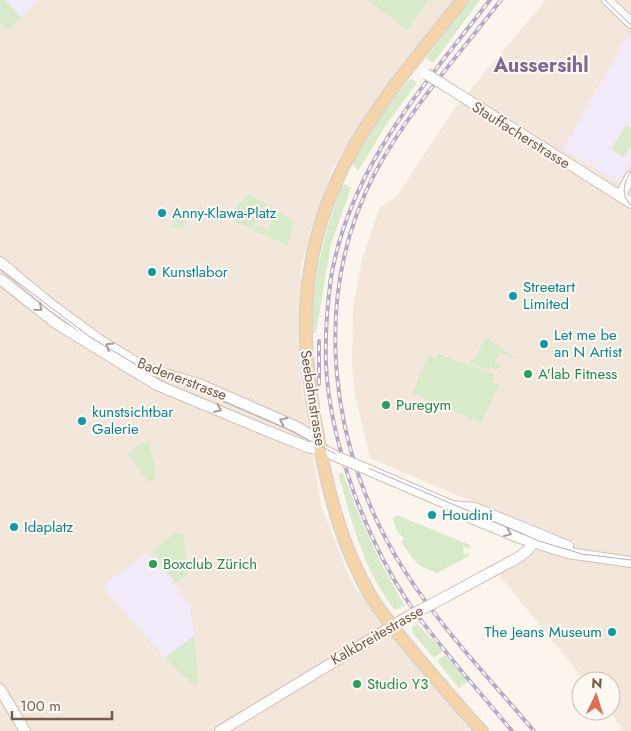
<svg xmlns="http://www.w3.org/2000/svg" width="631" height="731" font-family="Jost,sans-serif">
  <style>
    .residential { fill: #f3e7db }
    .education { fill: #f2e9f9 }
    .green { fill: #d9eacb }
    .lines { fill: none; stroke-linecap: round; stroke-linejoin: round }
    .secondary-casing { stroke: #d3bfb2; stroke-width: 12 }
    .primary-casing { stroke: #d9d1ce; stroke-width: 14 }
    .secondary { stroke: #fff; stroke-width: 10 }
    .primary { stroke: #f5d4aa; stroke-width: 11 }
    .tram { stroke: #b7aac7; stroke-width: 1 }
    .rail-casing { stroke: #b7aac7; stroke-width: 4 }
    .rail { stroke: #fef9f3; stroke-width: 2; stroke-dasharray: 5.5; stroke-linecap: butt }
    .secondary-bridge-casing { stroke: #d3bfb2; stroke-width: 12; stroke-linecap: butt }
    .secondary-bridge { stroke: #fff; stroke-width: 10 }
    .oneway { stroke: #ad9d96 }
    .culture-dot { fill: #0f9aa8; stroke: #fef9f3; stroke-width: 2 }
    .leisure-dot { fill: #2e9e5b; stroke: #fef9f3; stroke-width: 2 }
    .labels { text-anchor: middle; stroke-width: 4; stroke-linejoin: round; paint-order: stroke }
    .street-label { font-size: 15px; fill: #775b50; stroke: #fef9f3 }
    .culture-label { font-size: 15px; fill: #0d838f; stroke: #fef9f3; text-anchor: start }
    .leisure-label { font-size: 15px; fill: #27864d; stroke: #fef9f3; text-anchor: start }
    .district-label { font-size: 20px; font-weight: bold; fill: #816891; stroke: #fef9f3 }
  </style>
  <rect width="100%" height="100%" fill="#fcf5ed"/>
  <g class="residential">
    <polygon points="0,0 454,0 374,103 332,169 301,266 302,387 321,506 351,581 387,631 471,731 0,731"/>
    <polygon points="546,0 631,0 631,731 618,731 622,728 609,711 611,711 611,681 585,681 498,574 557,538 370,458 355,395 352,361 353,308 362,259 380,207 396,197 455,108"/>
  </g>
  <g class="education">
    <polygon points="5,0 41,0 21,17"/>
    <polygon points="627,36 631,37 631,162 619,183 563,149"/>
    <polygon points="148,553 159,568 162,567 190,606 194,636 165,658 104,589 106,583"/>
  </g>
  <g class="green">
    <polygon points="0,0 5,0 21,17 6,30 0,23"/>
    <polygon points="368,0 429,0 407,30"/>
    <polygon points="470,0 480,0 433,63 426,58"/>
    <polygon points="412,79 417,83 388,122 358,171 352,163 385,110 409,80"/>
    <polygon points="626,125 631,128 631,146 624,157 611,149"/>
    <path d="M345,184L351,188L331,244L316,333H311C313,281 323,234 342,185Z"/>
    <polygon points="247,194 267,205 263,210 254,205 249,214 258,218 252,229 230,219 240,201 242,202"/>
    <polygon points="175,205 190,214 182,228 173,228 173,207"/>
    <polygon points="269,206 294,221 288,245 254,231 258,225 268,230 273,219 265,215"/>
    <polygon points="486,337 515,357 515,358 500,353 494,363 499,363 500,366 497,370 490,367 489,370 469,363 471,359 474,360"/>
    <polygon points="429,354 436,358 438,354 495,374 492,382 499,385 481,423 412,393"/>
    <polygon points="149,439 156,478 148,482 127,453"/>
    <path d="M343,473C360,520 379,563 405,606L395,610C365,572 353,527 340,480L338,474Z"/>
    <polygon points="397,515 470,545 470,549 463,547 464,555 469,552 469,556 437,573 418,565 401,542 404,539 397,531 393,519"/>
    <polygon points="176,533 181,533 184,537 188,573 177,584 153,550"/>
    <polygon points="417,624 443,651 434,658 412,632 413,626"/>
    <polygon points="194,636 199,684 194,686 165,658"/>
    <polygon points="445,655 468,681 459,688 437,661"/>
  </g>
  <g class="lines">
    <defs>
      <g id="secondary">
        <polyline points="607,0 631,23"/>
        <polyline points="441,83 631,203"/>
        <polyline points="620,196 631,176"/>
        <polyline points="0,262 49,303 98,339 132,360 151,370 199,384 297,427 312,436 320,448"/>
        <polyline points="0,279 57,324 157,385 260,428 310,448 321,449 340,458"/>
        <polyline points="364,468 452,506 471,518 517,537 568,553 631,562"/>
        <polyline points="452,506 475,508 568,546"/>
        <polyline points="434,603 519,557 528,550 537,538"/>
        <polyline points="0,689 25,731"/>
        <polyline points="220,731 409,616"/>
      </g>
      <path id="primary" d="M462,0C418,57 367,113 337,180C295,274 302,350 320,448C330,499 343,547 369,593C383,617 402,638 419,659C440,683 460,708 482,731"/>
    </defs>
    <use href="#secondary" class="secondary-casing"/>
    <use href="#primary" class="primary-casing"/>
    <use href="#secondary" class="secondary"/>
    <use href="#primary" class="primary"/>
    <g class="tram">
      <polyline points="605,0 631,25"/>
      <path d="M631,171C624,183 620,194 631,205"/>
      <polyline points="0,269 90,337 150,373 208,395 287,429 340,456 539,541 582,554 631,560"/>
    </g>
    <defs>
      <g id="rail">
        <path d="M501,0C458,56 408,111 375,173C309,299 330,454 404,570C441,628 490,679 534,731"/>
        <path d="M331,278C327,307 325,335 326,365C330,443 366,540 410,605C441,649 478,690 512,731"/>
        <path d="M330,284C347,170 422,88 490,0"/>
        <polyline points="319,384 319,341"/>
      </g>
    </defs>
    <use href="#rail" class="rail-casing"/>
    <use href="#rail" class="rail"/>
    <defs>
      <g id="secondary-bridge">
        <polyline points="426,74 441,83"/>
        <polyline points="340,458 364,468"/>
        <polyline points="409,616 434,603"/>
      </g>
    </defs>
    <use href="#secondary-bridge" class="secondary-bridge-casing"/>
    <use href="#secondary-bridge" class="secondary-bridge"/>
  </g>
  <defs><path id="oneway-chevron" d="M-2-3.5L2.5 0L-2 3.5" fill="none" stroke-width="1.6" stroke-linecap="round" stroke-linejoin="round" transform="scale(1.25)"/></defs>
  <g class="oneway">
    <use href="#oneway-chevron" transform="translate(39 308) rotate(41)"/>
    <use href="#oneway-chevron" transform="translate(109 346) rotate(-148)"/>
    <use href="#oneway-chevron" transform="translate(218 409) rotate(24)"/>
    <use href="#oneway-chevron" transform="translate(283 421) rotate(-155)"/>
    <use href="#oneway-chevron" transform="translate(508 533) rotate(23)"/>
  </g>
  <g class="culture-dot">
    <circle cx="162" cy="213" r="5"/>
    <circle cx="152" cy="272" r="5"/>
    <circle cx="513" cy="296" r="5"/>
    <circle cx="544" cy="344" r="5"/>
    <circle cx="82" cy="421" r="5"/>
    <circle cx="432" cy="515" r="5"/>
    <circle cx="14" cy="527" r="5"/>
    <circle cx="612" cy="632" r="5"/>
  </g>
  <g class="leisure-dot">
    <circle cx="528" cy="374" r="5"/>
    <circle cx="386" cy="405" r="5"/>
    <circle cx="153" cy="564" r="5"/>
    <circle cx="357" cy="684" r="5"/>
  </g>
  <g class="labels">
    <g class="street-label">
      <text transform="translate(521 135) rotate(32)" y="5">Stauffacherstrasse</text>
      <text transform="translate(182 379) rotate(21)" y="5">Badenerstrasse</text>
      <text transform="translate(313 398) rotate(81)" y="5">Seebahnstrasse</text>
      <text transform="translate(377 635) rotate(-30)" y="5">Kalkbreitestrasse</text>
    </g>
    <g class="culture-label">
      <text x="172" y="218">Anny-Klawa-Platz</text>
      <text x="162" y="277">Kunstlabor</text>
      <text x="523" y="292">Streetart<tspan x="523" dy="17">Limited</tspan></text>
      <text x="554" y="340">Let me be<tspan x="554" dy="17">an N Artist</tspan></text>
      <text x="92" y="417">kunstsichtbar<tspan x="92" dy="17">Galerie</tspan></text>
      <text x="442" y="520">Houdini</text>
      <text x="24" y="532">Idaplatz</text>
      <text x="602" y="637" text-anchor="end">The Jeans Museum</text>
    </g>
    <g class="leisure-label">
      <text x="538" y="379">A'lab Fitness</text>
      <text x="396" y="410">Puregym</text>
      <text x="163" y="569">Boxclub Zürich</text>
      <text x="367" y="689">Studio Y3</text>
    </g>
    <g class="district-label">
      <text x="541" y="72">Aussersihl</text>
    </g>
  </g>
  <g transform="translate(596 696) rotate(4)"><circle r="24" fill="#fef9f3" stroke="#c8bab2"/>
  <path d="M0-4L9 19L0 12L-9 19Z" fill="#dd6f5a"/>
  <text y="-8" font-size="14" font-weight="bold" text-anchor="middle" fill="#775b50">N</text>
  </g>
  <path d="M12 711v8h100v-8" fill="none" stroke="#775b50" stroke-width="2.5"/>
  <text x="20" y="711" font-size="15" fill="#775b50" stroke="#fef9f3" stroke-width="4" paint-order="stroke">100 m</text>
</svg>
